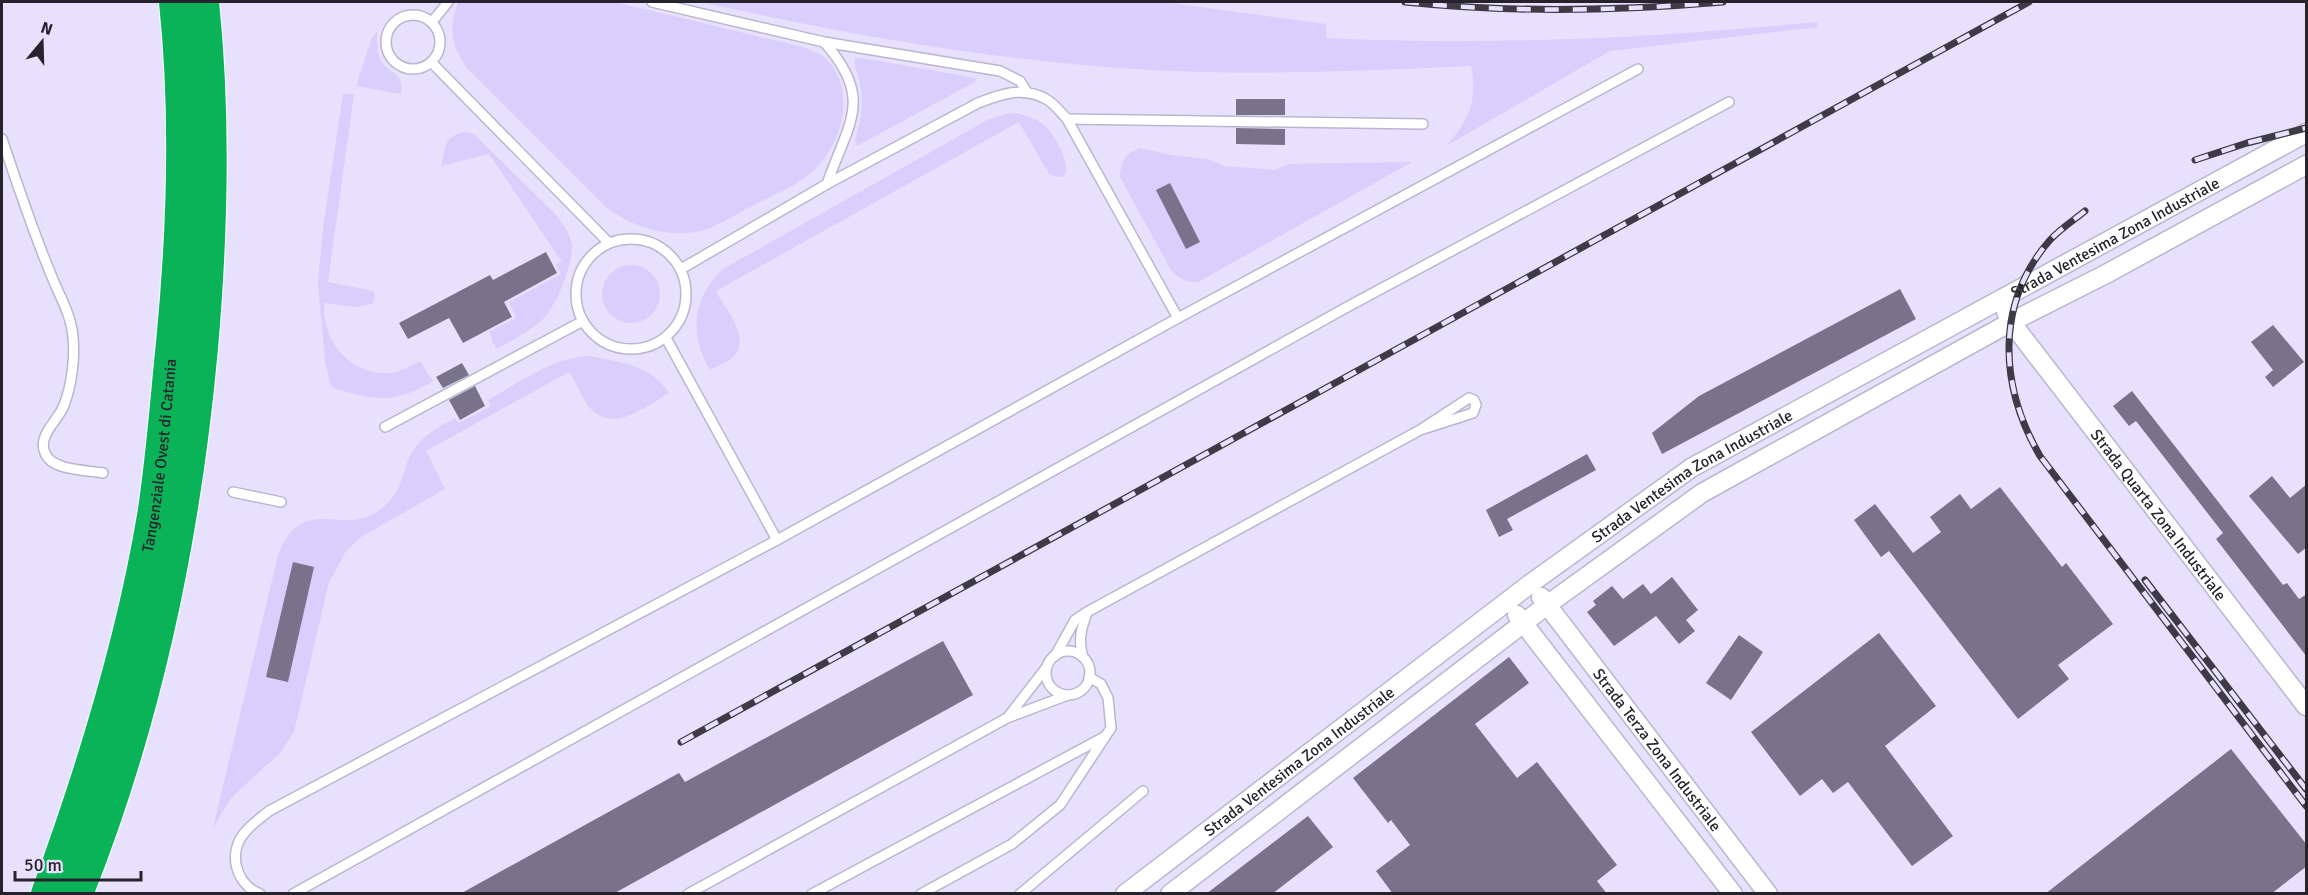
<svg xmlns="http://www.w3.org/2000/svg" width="2308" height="895" font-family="Signika,sans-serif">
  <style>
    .grass { fill: #d9cefc }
    .building { fill: #78728b }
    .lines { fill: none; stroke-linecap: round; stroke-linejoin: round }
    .lane-casing { stroke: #bbb5d0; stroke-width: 12 }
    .street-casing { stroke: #bbb5d0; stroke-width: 21 }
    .highway-casing { stroke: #fff; stroke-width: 34 }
    .lane { stroke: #fff; stroke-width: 9 }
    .street { stroke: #fff; stroke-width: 18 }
    .highway { stroke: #0ab358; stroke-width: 32 }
    .rail-casing { stroke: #3e3b47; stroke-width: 7 }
    .rail { stroke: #e8e1fd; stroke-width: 4.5; stroke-dasharray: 14; stroke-linecap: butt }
    .labels { text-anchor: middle; stroke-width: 4.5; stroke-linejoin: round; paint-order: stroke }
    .street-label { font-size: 16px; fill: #26232d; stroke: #e8e1fd }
  </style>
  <rect width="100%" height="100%" fill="#e8e1fd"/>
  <g class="grass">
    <path d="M458,2H615L803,47C813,51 823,54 830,63C856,94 841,146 813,171C797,186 773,195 754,205C738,213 721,225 704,230C670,239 633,228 606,207L468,69C451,46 448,29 458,2Z"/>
    <path d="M701,2H1163L1326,24V38C1490,46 1654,38 1817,22L1818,27L1610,51L1446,146C1469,120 1478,101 1471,66C1346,72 1220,77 1095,66C962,55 831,31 701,2Z"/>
    <path d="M377,31C377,42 376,55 383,64C393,76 404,73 401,94L356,86L371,40Z"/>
    <path d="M856,58H862L976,78L975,82L857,146L855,141C864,109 865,94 854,63Z"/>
    <path d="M343,94H354L328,282L374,291L375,297L372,304L355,307L324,303C322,340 349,376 389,373C400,372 411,366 420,361L433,381C395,404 374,401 333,388L330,383L325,361L318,282L323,228Z"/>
    <path d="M1017,113C1027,116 1038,119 1046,127C1057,136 1084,190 1049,174L1019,122L716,291C724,308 752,337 734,356C729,362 717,366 710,370C689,334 692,298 723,269L989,119L1006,114Z"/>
    <path d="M465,132L474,134L557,216C563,225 571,234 572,245C573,265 555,310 540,322C527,333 511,341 496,349L489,332L516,318L509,302L561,274L556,264L562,262L489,154L441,166C447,147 442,137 465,132Z"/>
    <path d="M1140,148L1171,155L1208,159L1224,166L1275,170L1289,164L1412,162L1198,282C1187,283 1181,279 1172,272L1120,177C1121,161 1125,154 1140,148Z"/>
    <circle cx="631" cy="294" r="29"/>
    <path d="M590,356C622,363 650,364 669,393C648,405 616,432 593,411C583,402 577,383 569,372L426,451L445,489L361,537L346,551L329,582L294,732L280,753L231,798L213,828L278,555C305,489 342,541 382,508C407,488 400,469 415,448C425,434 440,426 455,418L459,423L491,406L488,400C521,382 552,357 590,356Z"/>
  </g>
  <g class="building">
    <rect x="1236" y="99" width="49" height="16"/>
    <polygon points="1236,128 1285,129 1285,145 1236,144"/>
    <polygon points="1170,183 1200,242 1186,249 1156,190"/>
    <polygon points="546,252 557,273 504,302 512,317 463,343 449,318 408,339 399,323 490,275 493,280"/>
    <polygon points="1900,289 1916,319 1662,454 1652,433 1699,396"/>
    <polygon points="2273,325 2304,362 2273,387 2265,377 2273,370 2251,342"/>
    <polygon points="462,363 469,375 443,388 436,377"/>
    <polygon points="475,386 485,406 460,420 449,400"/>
    <polygon points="2132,391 2283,585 2287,583 2299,599 2307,594 2307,657 2216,539 2223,533 2136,421 2129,426 2113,406"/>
    <polygon points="1587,454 1596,470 1507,519 1513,530 1499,537 1486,510"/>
    <polygon points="2272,476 2290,498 2307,484 2307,547 2298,554 2249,496"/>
    <polygon points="2000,487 2062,567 2066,563 2113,624 2058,665 2069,679 2018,719 1889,551 1881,557 1854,520 1875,504 1913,553 1941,532 1930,517 1960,494 1971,509"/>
    <polygon points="293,562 314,567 288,682 266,677"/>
    <polygon points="1672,577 1698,610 1686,620 1695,631 1679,644 1656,616 1614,646 1587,612 1596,605 1593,601 1612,586 1623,599 1643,584 1651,594"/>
    <polygon points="1879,633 1936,706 1885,746 1953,836 1912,866 1848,782 1833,793 1822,779 1800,796 1751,732"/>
    <polygon points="1739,635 1763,652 1731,700 1706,683"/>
    <polygon points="943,641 973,695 613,894 460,894 679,773 685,782"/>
    <polygon points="1509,657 1529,683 1475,724 1517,778 1537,762 1617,865 1597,881 1607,894 1393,894 1376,871 1410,845 1391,820 1388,823 1353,778"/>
    <polygon points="2231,749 2307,845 2307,866 2271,894 2045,894"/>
    <polygon points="1308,816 1333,847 1272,894 1206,894"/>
  </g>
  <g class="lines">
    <defs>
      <g id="lane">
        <polyline points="652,2 824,42 1000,71 1020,81 1027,92"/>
        <circle cx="413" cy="42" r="27"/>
        <polyline points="432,22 448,2"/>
        <path d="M824,42C875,99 848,123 827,184"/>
        <polyline points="432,63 609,243"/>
        <polyline points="1067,119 1423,124"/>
        <path d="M2,139C17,183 32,229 50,272C58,294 71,313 73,337C75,357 72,385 64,405C59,420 37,435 45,453C52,471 87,470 103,473"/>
        <circle cx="631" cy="294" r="55"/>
        <path d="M681,269L827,184L978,103C1001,94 1023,86 1046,99C1054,103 1061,113 1067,119L1178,318"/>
        <polyline points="666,338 777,540"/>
        <polyline points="385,427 583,321"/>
        <polyline points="233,492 281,502"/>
        <circle cx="1068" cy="673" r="22"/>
        <polyline points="1055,656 1075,620 1087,612 1420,430 1469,398 1474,400 1476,405 1473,413 1420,430"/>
        <path d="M1083,657C1078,640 1081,629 1087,613"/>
        <polyline points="1008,717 1046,668"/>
        <path d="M260,894C234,883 227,850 247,830C253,823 262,817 269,811L777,540L1178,318L1638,69"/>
        <polyline points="293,894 1349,306 1729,102"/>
        <polyline points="688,894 1007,718 1068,695"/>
        <polyline points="812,894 1104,737"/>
        <polyline points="921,894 1012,844 1060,805 1111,728 1108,698 1101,684 1089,677"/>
        <polyline points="1020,894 1143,791"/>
      </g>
      <g id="street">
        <path id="s1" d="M2006,312L2011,322L2306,706"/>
        <path id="s2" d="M1541,597L1768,894"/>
        <polyline points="1517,615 1733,894"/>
        <path id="s3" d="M1125,894L1530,584L1691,468L2306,133"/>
        <polyline points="1170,894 1547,605 1702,493 2011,322 2106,274 2306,165"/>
      </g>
      <g id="highway">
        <path id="s4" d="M47,894C91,774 132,642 153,516C162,459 166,401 172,343C183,230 187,115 175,2"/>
        <path d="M77,894C147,719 185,535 202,348C212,233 215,116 203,2"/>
      </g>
    </defs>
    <use href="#lane" class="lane-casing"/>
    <use href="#street" class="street-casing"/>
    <use href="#highway" class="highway-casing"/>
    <use href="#lane" class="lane"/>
    <use href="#street" class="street"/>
    <use href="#highway" class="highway"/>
    <defs>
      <g id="rail">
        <path d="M1405,2C1511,13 1617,11 1723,2"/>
        <polyline points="2195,160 2247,143 2306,128"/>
        <path d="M2085,211C2074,220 2060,229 2050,240C1994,304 2000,387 2040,456L2306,806"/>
        <polyline points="2145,580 2306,789"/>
        <polyline points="681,742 2029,2"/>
      </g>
    </defs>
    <use href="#rail" class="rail-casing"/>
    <use href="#rail" class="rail"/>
  </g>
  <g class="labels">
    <g class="street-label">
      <text dy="6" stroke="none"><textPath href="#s3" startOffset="1191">Strada Ventesima Zona Industriale</textPath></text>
      <text dy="6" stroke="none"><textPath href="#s4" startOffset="454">Tangenziale Ovest di Catania</textPath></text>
      <text dy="6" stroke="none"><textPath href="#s3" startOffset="705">Strada Ventesima Zona Industriale</textPath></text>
      <text dy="6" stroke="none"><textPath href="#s1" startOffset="254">Strada Quarta Zona Industriale</textPath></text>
      <text dy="6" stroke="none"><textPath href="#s2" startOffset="192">Strada Terza Zona Industriale</textPath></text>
      <text dy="6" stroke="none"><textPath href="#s3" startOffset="219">Strada Ventesima Zona Industriale</textPath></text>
    </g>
  </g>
  <rect width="2308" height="895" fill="none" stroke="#26232d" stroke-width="6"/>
  <g transform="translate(42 42) rotate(19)" stroke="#e8e1fd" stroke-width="4.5" paint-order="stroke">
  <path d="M0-4.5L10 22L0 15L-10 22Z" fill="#26232d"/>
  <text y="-9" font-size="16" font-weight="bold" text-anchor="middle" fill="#26232d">N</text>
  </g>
  <path d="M15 871v9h126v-9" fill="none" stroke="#26232d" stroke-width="3"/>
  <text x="24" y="871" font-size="18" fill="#26232d" stroke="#e8e1fd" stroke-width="4.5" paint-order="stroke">50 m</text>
</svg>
